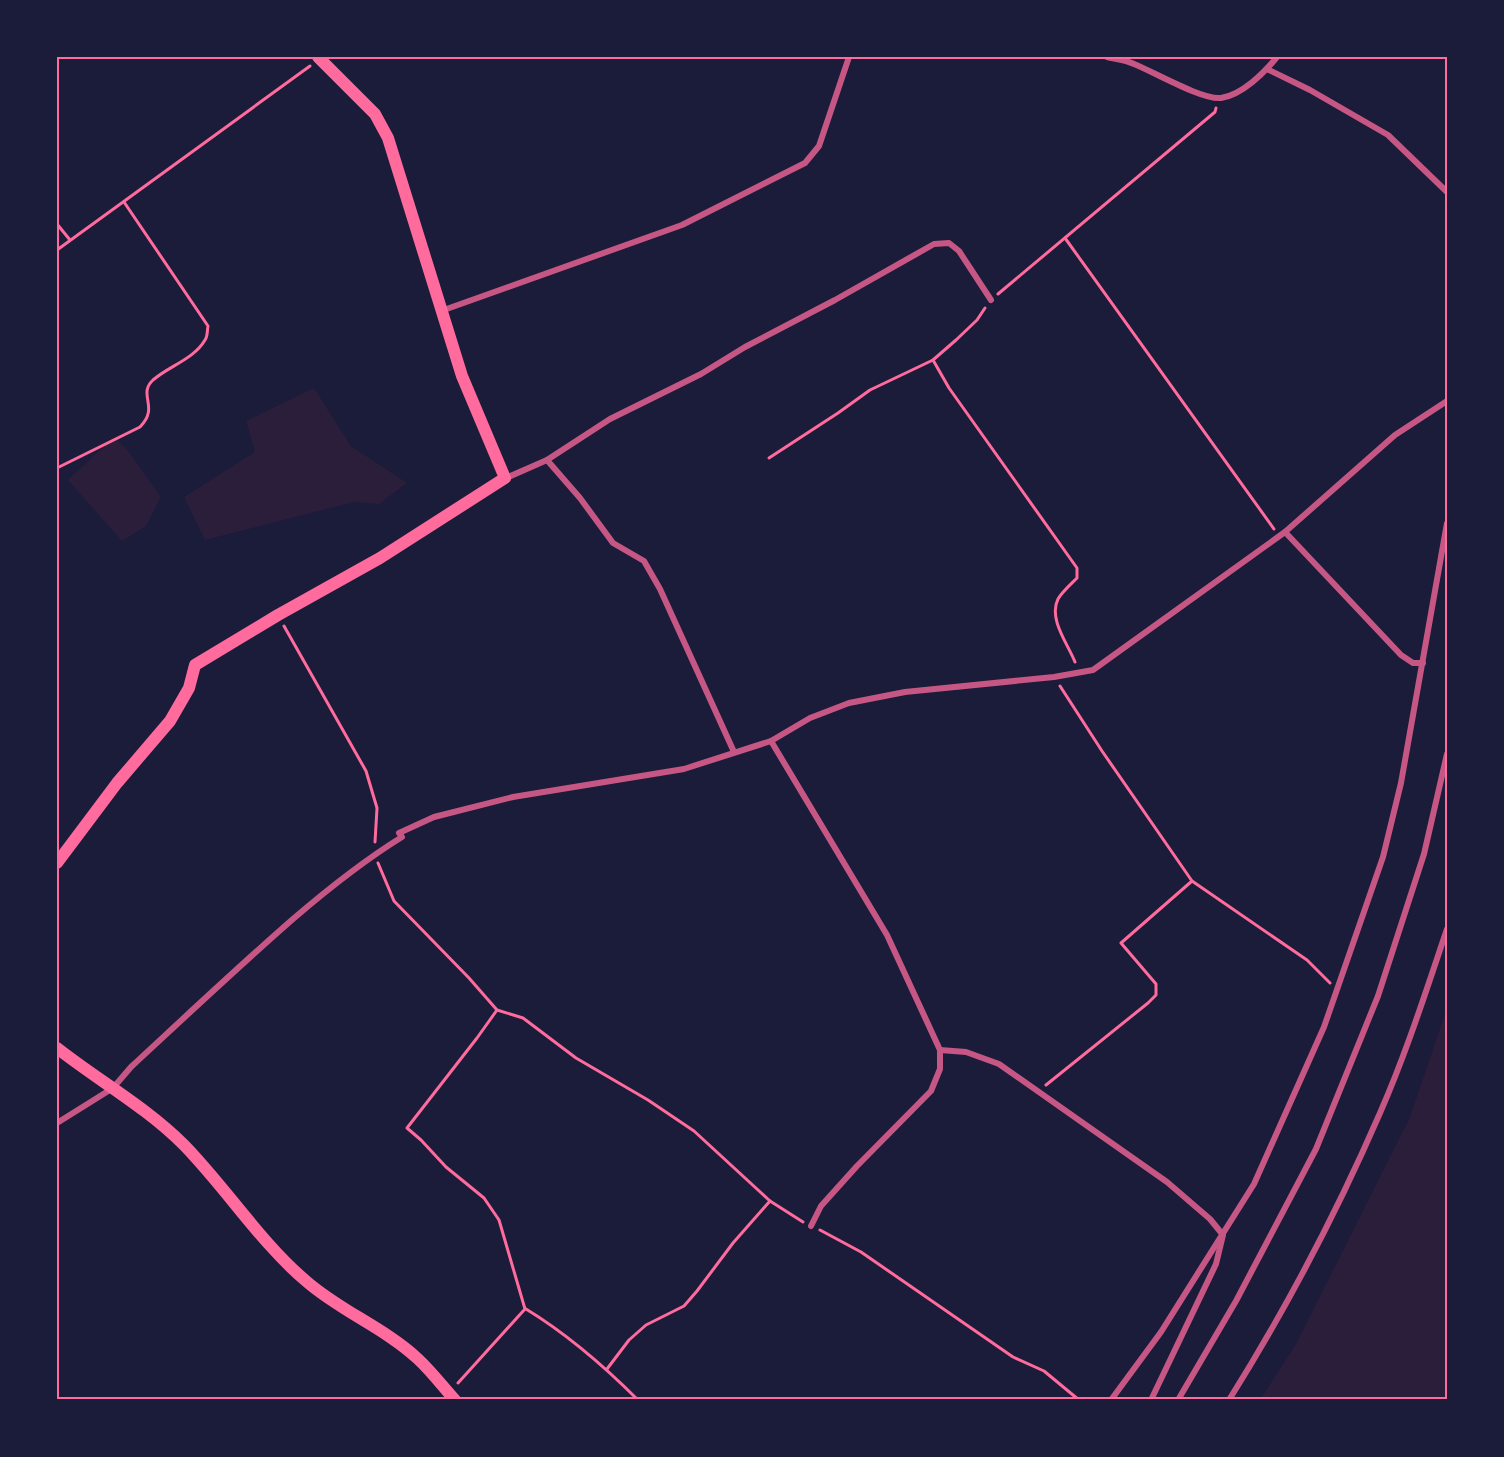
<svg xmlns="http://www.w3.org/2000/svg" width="1504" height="1457" font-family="Quicksand,sans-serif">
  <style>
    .green { fill: #2a1e3b }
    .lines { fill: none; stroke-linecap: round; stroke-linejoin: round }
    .path { stroke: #ff6b9d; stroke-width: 3 }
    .minor { stroke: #c65784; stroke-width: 6 }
    .secondary { stroke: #ff6b9d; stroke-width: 12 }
    .neatline { fill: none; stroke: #ff6b9d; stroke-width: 2 }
  </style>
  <rect width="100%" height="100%" fill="#1b1b3a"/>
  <g class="green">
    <polygon points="314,388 351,446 407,483 379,504 354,502 205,540 184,497 255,452 246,421"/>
    <polygon points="114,437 128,451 161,497 146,526 122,541 68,480"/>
    <polygon points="1447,1008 1447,1400 1260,1400 1296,1344 1410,1117"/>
  </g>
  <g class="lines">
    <g class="path">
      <polyline points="57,224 70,240"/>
      <polyline points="1065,238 1274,529"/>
      <polyline points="57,250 310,66"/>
      <polyline points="998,294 1215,112 1216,108"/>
      <path d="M933,360L949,388L1077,568V578C1071,584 1062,592 1058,599C1048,619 1068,644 1075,662"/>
      <polyline points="769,458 838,413 870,390 933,360 956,340 977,320 985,308"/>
      <path d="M57,468L140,427C160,407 137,395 153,380C169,366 194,359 205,340C208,336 207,330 208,326L124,202"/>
      <polyline points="284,626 366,771 377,808 375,842"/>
      <polyline points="1060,686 1102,751 1192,881 1307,960 1330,983"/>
      <polyline points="378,863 394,901 469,978 497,1010 523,1018 576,1058 648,1100 694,1131 770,1201 803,1222"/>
      <polyline points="1046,1085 1148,1003 1156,995 1156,984 1121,943 1192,881"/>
      <polyline points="820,1230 861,1252 1013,1357 1044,1371 1079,1400"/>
      <path d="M526,1309C567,1334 604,1366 638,1400"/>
      <polyline points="607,1369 629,1340 646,1325 684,1306 697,1291 733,1243 770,1201"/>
      <polyline points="458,1383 525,1309 499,1220 484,1198 446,1167 421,1140 407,1128 477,1038 497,1010"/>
    </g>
    <g class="minor">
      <path d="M1107,57C1116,59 1126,60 1134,64C1154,72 1202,100 1221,98C1242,95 1264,73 1277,57"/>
      <polyline points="1267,69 1310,90 1388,135 1447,192"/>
      <polyline points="441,311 682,225 805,163 819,146 849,57"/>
      <polyline points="547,460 580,498 613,543 644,561 660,589 734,752"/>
      <polyline points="506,478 547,460 610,419 701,374 745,347 835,300 934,244 949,243 959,251 991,300"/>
      <polyline points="1285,532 1401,655 1413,663 1423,663"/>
      <polyline points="771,741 887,935 940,1050 940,1069 931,1091 857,1166 821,1206 811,1226"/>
      <polyline points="940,1050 966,1052 999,1064 1167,1182 1210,1219 1223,1235 1216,1264 1151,1400"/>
      <path d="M57,1123L113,1088L131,1067C185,1017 238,967 293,919C328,889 363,861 402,837L399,833L434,817L513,797L684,769L771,741L810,718L849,703L905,692L1054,677L1093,670L1285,532L1395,435L1447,401"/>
      <polyline points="1111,1400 1161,1332 1254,1184 1324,1027 1383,857 1401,783 1447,523"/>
      <polyline points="1178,1400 1236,1301 1316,1149 1378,996 1424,854 1447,754"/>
      <path d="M1229,1400C1286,1309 1337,1212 1380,1113C1406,1054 1426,991 1447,929"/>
    </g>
    <g class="secondary">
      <polyline points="57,863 117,783 170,721 189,688 195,665 278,615 380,558 505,478 462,376 388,138 375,114 318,57"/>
      <path d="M57,1048C99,1081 146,1107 184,1145C226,1188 261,1243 306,1281C340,1311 385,1328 418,1359C432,1372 443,1387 455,1400"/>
    </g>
  </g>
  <rect width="1504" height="1457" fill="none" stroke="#1b1b3a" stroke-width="117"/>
  <rect x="58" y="58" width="1388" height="1340" class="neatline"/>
</svg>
